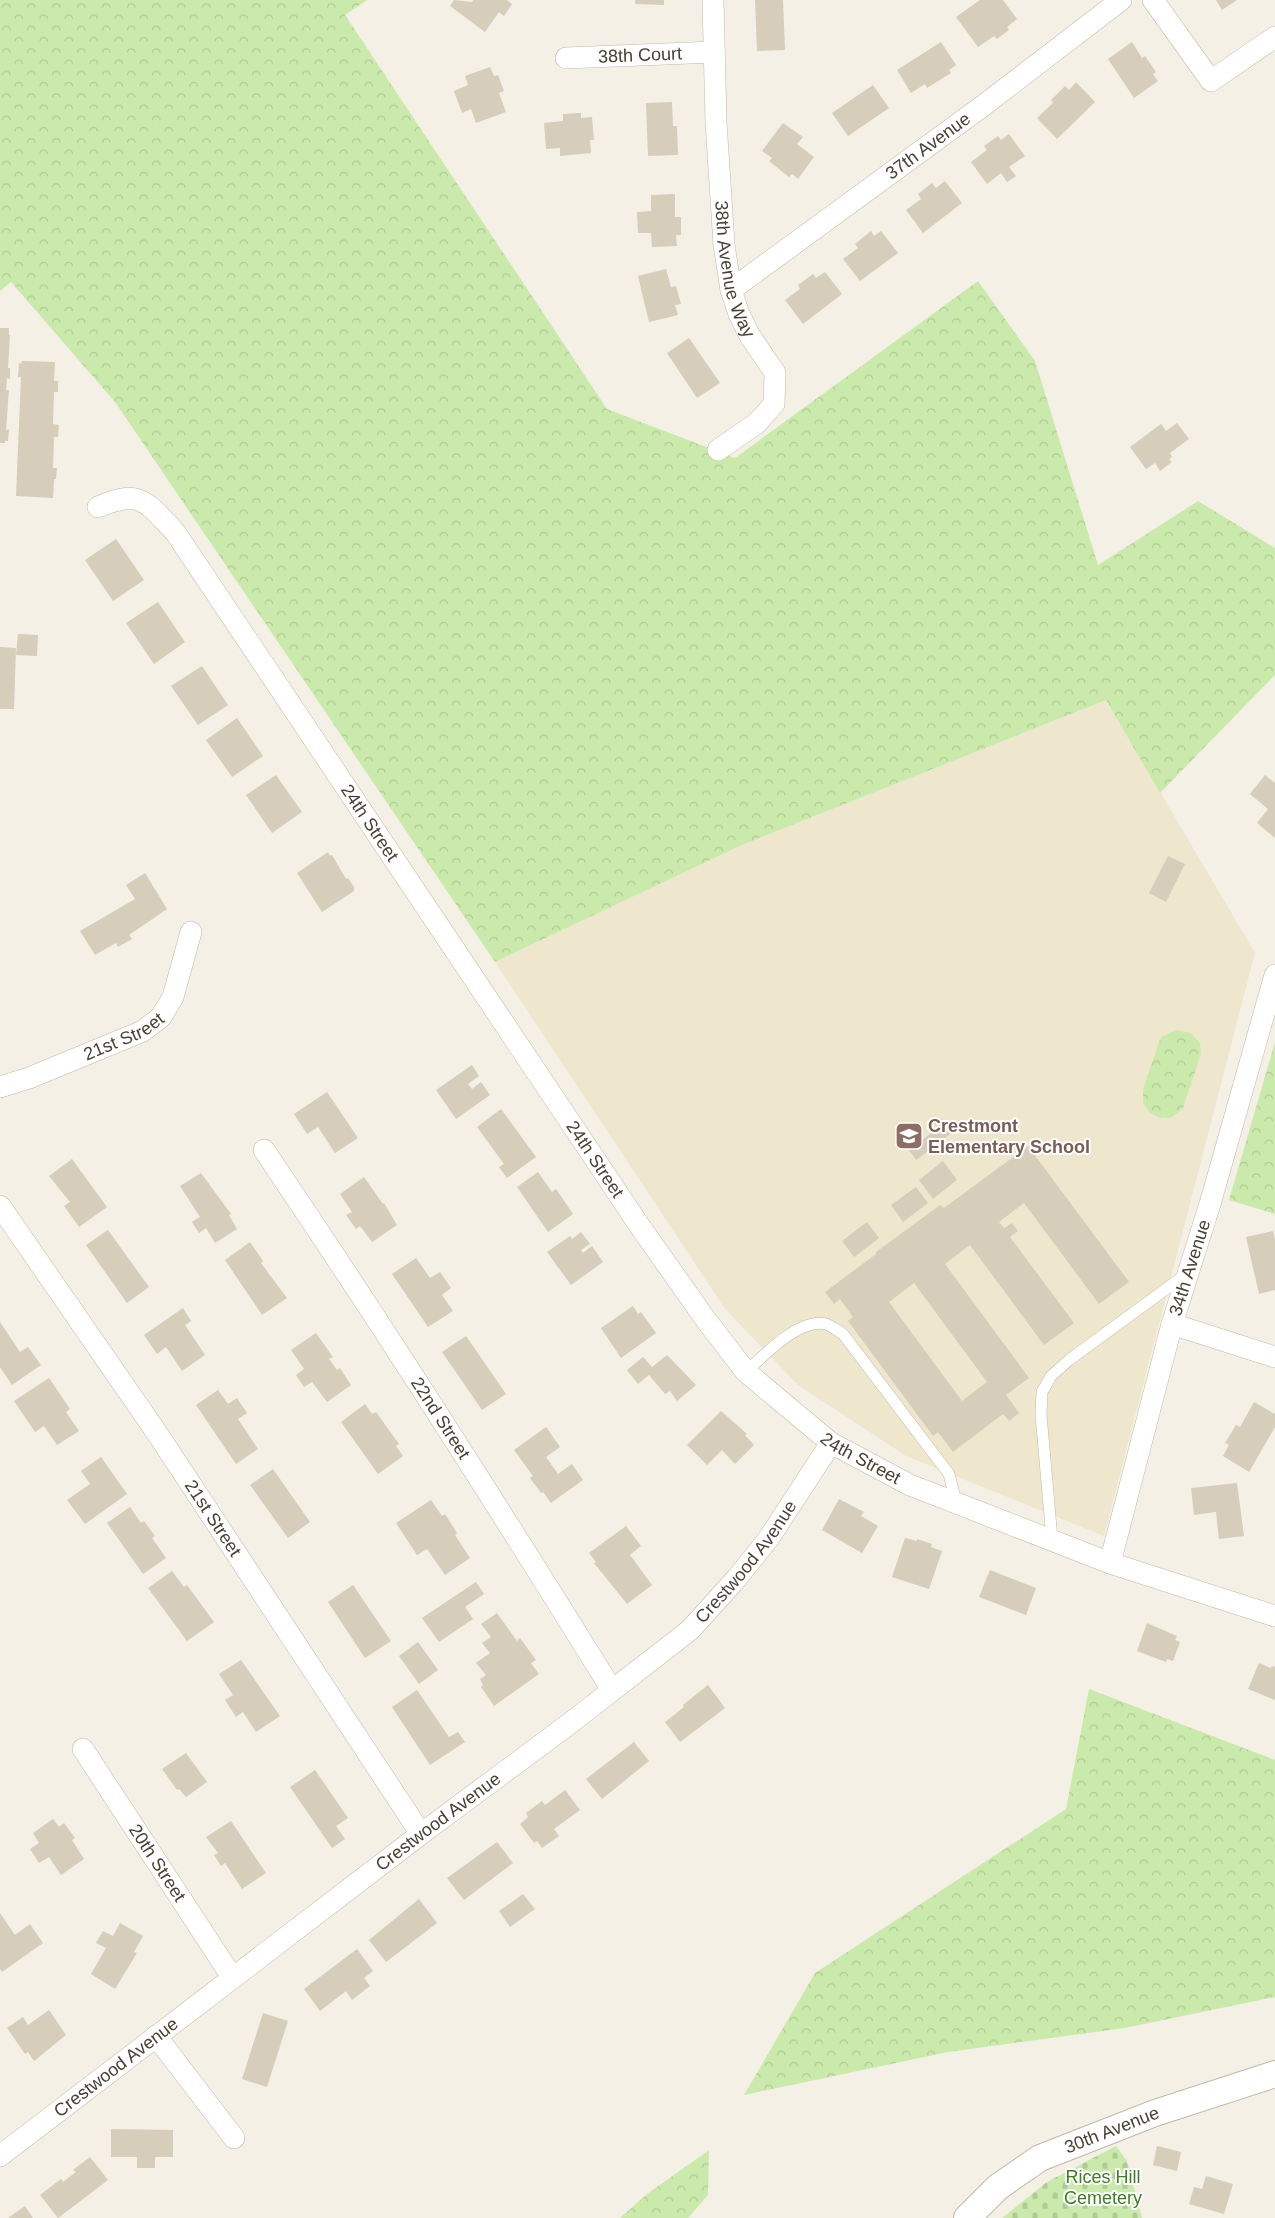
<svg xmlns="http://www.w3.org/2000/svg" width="1275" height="2218" font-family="Arial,sans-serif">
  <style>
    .education { fill: #eee7ce }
    .forest { fill: url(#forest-crowns) }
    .cemetery { fill: url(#cemetery-stones) }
    .building { fill: #d6cdba; fill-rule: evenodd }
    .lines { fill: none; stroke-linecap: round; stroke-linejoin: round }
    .service-casing { stroke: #c0b9a7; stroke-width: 12 }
    .minor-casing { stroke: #c0b9a7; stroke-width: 22 }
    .tertiary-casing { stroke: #c0b9a7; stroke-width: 28 }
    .service { stroke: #fff; stroke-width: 11 }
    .minor { stroke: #fff; stroke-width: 21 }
    .tertiary { stroke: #fff; stroke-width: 26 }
    .labels { text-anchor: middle; stroke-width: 4; stroke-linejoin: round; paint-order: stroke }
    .street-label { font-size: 18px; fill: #474134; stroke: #fff }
    .education-label { font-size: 18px; font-weight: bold; fill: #785e54; stroke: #fff; text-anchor: start }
    .park-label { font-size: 18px; fill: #407c24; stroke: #fff }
  </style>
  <defs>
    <pattern id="forest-crowns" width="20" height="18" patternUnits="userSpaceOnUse" patternTransform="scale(1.25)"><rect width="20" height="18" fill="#caeaab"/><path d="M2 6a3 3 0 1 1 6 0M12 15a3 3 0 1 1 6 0" fill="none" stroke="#afca94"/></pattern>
    <pattern id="cemetery-stones" width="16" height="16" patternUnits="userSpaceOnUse" patternTransform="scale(1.25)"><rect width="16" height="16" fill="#caeaab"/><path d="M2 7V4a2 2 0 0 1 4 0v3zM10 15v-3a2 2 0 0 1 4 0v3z" fill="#afca94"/></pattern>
  </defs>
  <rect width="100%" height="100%" fill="#f4f0e5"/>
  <polygon class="education" points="1106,700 1255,953 1104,1536 906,1456 798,1385 725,1309 495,962 742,845"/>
  <g class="forest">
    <polygon points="0,0 367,0 345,15 607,409 735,458 978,281 1035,361 1098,565 1198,501 1275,548 1275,675 1160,793 1106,700 742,845 495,962 115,402 11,282 0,291"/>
    <polygon points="1176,1030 1191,1033 1200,1043 1201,1054 1183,1108 1172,1117 1160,1118 1149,1112 1143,1103 1143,1089 1161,1037"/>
    <polygon points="1275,1042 1275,1214 1229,1200"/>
    <polygon points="1089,1689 1275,1760 1275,1997 1125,2028 948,2052 744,2095 815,1973 1066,1809"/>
    <polygon points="709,2150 708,2195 688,2218 620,2218 647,2194"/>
  </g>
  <polygon class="cemetery" points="1116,2146 1127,2161 1142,2218 1002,2218 1047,2182"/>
  <g class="building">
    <polygon points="454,0 472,2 473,0 507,0 512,4 504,16 499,12 485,32 450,6"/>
    <polygon points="635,0 664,0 664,5 635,4"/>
    <polygon points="755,0 783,0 785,50 757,51"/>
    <polygon points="980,0 1003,0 1017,19 1007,27 1009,30 997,39 994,36 978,47 956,17"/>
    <polygon points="1216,0 1237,0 1222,10"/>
    <polygon points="941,42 956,65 949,70 951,73 927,88 925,84 911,93 897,70"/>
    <polygon points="1132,42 1142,58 1145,56 1156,72 1153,74 1158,81 1134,98 1108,59"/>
    <polygon points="490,67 494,76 498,75 504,91 499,93 506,112 476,123 471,109 462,113 454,91 468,85 465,76"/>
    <polygon points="1076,82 1095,102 1057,139 1037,118 1053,103 1051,100 1065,86 1069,90"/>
    <polygon points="873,85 889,108 848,136 832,113"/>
    <polygon points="672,102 673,126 677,126 678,155 648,156 646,103"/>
    <polygon points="581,113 581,118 592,117 594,140 590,140 591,153 560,156 560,148 546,149 544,123 563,121 563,114"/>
    <polygon points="783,123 803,137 797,144 814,157 798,179 792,174 789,177 769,161 772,158 762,151"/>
    <polygon points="1009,134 1025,156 1009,167 1016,176 1007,182 1001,173 987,184 971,162 987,150 984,146 998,136 1001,140"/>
    <polygon points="945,181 962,203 923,233 906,210 921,199 918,194 932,183 936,188"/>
    <polygon points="675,194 675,217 681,217 681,235 676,235 677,246 652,247 651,233 638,233 637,212 651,211 651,195"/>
    <polygon points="871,231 874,236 881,231 898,253 860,281 843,259 858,248 855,244"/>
    <polygon points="666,269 671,287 676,286 681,304 675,305 678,315 649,322 638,276"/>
    <polygon points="825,272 842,294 803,324 785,300 800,289 798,285 813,274 816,278"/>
    <polygon points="0,328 9,328 9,335 10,335 8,368 10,368 10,379 7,378 6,390 9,390 6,430 9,429 8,441 5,441 5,443 0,443"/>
    <polygon points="689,338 720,383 697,398 667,353"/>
    <polygon points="22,361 55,362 54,381 58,381 58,392 54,392 53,424 59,425 58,437 54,437 53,468 57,468 56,479 54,479 53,498 16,496 21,377 18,377 19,363 21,364"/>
    <polygon points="1177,423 1189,439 1170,453 1172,457 1169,459 1172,462 1160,471 1155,463 1146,469 1130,447 1161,424 1166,431"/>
    <polygon points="116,539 144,580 113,601 85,560"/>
    <polygon points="158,602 185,642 154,664 126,623"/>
    <polygon points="18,634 38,635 37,656 16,655"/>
    <polygon points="0,647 16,648 14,709 0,709"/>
    <polygon points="202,666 228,705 198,725 171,686"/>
    <polygon points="237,718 263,756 232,777 206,740"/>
    <polygon points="276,775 302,812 272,833 246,795"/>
    <polygon points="1265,775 1275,783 1275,838 1257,823 1268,809 1250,794"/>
    <polygon points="328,852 330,856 332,855 346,879 348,878 354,887 354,891 322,912 297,873"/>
    <polygon points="1168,856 1185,864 1166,902 1149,893"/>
    <polygon points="145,873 167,909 129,935 132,939 118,947 116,943 95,955 80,931 135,899 126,885"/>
    <polygon points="472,1065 479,1076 468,1084 472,1089 481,1082 490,1095 456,1119 436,1090"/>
    <polygon points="327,1092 358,1138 335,1153 318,1127 307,1134 294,1114"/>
    <polygon points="501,1109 536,1157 507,1178 499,1167 504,1164 477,1127"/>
    <polygon points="941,1118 953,1132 916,1160 909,1150 938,1128 934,1123"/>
    <path d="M1028,1146L1129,1282L1099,1304L1024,1203L999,1222L1004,1228L1012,1223L1018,1231L1010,1237L1074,1323L1044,1345L970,1245L945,1264L1029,1378L1006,1395L1019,1413L1009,1421L1003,1414L953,1452L938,1432L933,1436L848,1321L853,1317L840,1299L834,1304L825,1292L876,1254V1252L940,1205L944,1208ZM914,1283L987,1382L962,1401L889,1302Z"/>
    <polygon points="72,1159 107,1207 79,1227 64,1206 70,1202 49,1176"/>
    <polygon points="943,1161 957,1180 933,1199 919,1180"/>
    <polygon points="538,1172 552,1192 556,1189 573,1214 548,1232 517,1187"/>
    <polygon points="201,1173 231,1214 229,1215 237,1229 215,1243 206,1228 199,1233 192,1222 200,1217 180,1186"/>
    <polygon points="364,1177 383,1204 384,1203 397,1225 372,1242 360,1226 356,1229 346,1215 352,1212 340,1194"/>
    <polygon points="916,1187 928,1203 903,1222 891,1205"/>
    <polygon points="867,1222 879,1238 854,1257 842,1241"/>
    <polygon points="108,1230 149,1287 127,1303 86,1245"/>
    <polygon points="1273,1231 1275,1240 1275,1290 1259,1294 1246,1237"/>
    <polygon points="581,1232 590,1244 581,1250 583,1253 592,1246 603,1262 571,1285 547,1252 570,1236 572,1239"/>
    <polygon points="250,1242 263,1261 261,1263 287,1298 262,1315 225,1260"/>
    <polygon points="416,1258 430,1278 440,1272 451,1288 442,1295 453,1311 428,1327 392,1274"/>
    <polygon points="633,1306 638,1314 641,1312 656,1333 621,1358 601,1328"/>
    <polygon points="183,1308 191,1321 185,1325 205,1355 182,1371 166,1347 157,1354 144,1335"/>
    <polygon points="0,1322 20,1352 28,1347 41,1365 12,1385 0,1367"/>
    <polygon points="316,1333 333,1357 329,1359 337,1370 340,1368 351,1385 327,1402 312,1382 304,1387 296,1375 304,1369 291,1350"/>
    <polygon points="466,1336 506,1394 482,1410 442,1352"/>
    <polygon points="667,1355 696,1385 677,1401 670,1391 665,1394 649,1375 638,1384 627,1370 643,1357 652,1367"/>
    <polygon points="49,1378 70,1409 66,1412 79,1431 57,1445 44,1426 35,1432 14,1401"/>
    <polygon points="218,1390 228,1404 237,1398 247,1413 238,1419 258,1449 236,1464 196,1405"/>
    <polygon points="1254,1402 1275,1414 1275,1427 1249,1472 1223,1456 1229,1445 1225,1443 1236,1425 1240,1427"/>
    <polygon points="365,1404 372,1414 376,1412 399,1444 396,1446 403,1456 378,1474 341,1422"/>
    <polygon points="721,1411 747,1434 745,1435 754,1445 735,1464 722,1450 707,1465 687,1445"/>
    <polygon points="546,1427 560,1447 546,1457 558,1474 572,1464 583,1480 551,1503 543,1492 541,1493 530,1478 533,1476 514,1450"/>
    <polygon points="101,1457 127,1494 85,1524 67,1500 90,1484 81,1471"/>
    <polygon points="273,1469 310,1522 288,1538 250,1485"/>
    <polygon points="1237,1483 1244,1536 1219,1539 1216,1512 1194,1515 1191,1488"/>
    <polygon points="839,1499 864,1512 861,1516 878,1526 862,1553 822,1530"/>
    <polygon points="431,1500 442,1516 445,1514 457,1533 455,1535 470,1558 445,1575 427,1549 417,1555 396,1523"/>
    <polygon points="130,1507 141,1523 144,1521 155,1536 152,1538 166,1558 143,1574 107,1523"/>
    <polygon points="626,1526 641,1546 630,1555 652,1585 627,1604 594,1563 596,1562 589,1553"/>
    <polygon points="905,1538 917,1541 917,1539 932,1544 931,1547 942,1551 929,1589 892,1577"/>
    <polygon points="990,1570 1036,1588 1026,1615 979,1597"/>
    <polygon points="172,1571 184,1587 187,1585 214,1622 187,1641 148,1588"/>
    <polygon points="476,1582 484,1594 465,1607 473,1619 439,1642 422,1618"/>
    <polygon points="353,1585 391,1641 365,1658 328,1602"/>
    <polygon points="497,1613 517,1641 520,1638 536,1660 531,1663 539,1674 494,1706 481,1687 483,1685 480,1679 486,1675 476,1663 490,1653 482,1643 491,1637 481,1624"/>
    <polygon points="1147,1623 1177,1636 1175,1640 1180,1642 1173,1661 1167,1659 1166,1662 1137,1651"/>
    <polygon points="418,1642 438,1670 419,1684 399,1656"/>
    <polygon points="241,1660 280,1716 256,1732 243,1712 236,1717 225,1700 233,1695 219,1674"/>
    <polygon points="1259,1663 1271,1668 1272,1666 1275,1667 1275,1700 1248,1689"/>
    <polygon points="708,1685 725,1708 680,1742 665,1722 684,1707 683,1705"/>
    <polygon points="417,1690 449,1737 458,1732 465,1742 430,1765 392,1707"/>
    <polygon points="634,1742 649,1761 602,1799 586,1779"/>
    <polygon points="186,1753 207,1782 186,1797 179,1789 177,1790 162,1769"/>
    <polygon points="315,1770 348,1818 336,1826 345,1839 332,1848 290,1787"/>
    <polygon points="565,1790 580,1810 554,1829 559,1836 542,1848 537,1841 534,1843 520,1824 528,1817 526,1813 542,1801 545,1805"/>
    <polygon points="53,1819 59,1827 64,1823 75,1838 72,1840 84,1859 61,1875 49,1857 39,1863 30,1849 39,1843 33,1833"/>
    <polygon points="231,1821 266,1873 242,1889 225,1863 221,1866 214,1855 218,1853 206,1837"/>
    <polygon points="497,1842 513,1863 464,1900 447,1878"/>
    <polygon points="523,1894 535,1909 510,1927 499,1911"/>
    <polygon points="419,1899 437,1923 386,1962 369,1940"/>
    <polygon points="0,1913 15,1935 30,1924 43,1943 2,1972 0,1969"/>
    <polygon points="120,1923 143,1936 134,1952 137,1953 115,1989 91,1974 106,1948 96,1943 103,1931 113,1936"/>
    <polygon points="357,1949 373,1971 364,1978 370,1986 352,2000 346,1991 320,2011 304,1989"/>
    <polygon points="49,2010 66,2035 34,2061 28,2052 25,2054 7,2028 23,2017 28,2025"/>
    <polygon points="263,2013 288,2021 267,2087 242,2079"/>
    <polygon points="111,2129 173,2130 173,2157 155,2157 155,2168 137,2168 137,2157 111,2157"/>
    <polygon points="1157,2146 1181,2152 1177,2171 1153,2165"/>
    <polygon points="90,2157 108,2180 58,2218 40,2195 61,2179 63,2182 76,2172 73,2170"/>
    <polygon points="1206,2176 1233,2184 1224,2214 1189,2204 1194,2187 1202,2189"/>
    <polygon points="25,2206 33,2218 8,2218"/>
  </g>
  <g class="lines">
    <defs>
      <g id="service">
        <path d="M746,1372C763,1356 800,1317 826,1324C831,1326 838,1331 843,1334L949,1474L956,1502"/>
        <polyline points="1052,1539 1041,1415 1042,1392 1051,1376 1069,1360 1185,1275"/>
      </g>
      <g id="minor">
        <path id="s1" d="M713,0L716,122L724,245L731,290L739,314L750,336L775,373L774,404L757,423L718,450"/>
        <polyline points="1153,0 1211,81 1275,37"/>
        <path id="s2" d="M566,58L714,52"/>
        <path id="s3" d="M731,290L984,105L1121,0"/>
        <path id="s4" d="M98,507C141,488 146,502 175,532L639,1225L706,1320L746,1372L831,1443L910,1485L1110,1563L1275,1616"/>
        <path id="s5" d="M0,1087L29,1078L143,1031L161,1017L173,997L191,932"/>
        <path id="s6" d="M264,1150C384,1327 499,1508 612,1690"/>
        <path id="s7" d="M0,1206L157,1433L421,1834"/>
        <polyline points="1172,1324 1275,1357"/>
        <path id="s8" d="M1110,1563L1172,1324L1210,1204L1275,975"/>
        <path id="s9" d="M83,1749L232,1977"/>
        <polyline points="156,2036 234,2138"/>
        <path id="s10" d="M0,2156L421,1834L569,1724L690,1630L737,1578L769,1538L831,1443"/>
      </g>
      <g id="tertiary">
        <path id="s11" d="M967,2218L998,2187L1040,2158L1155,2113L1275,2074"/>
      </g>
    </defs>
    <use href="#service" class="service-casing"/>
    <use href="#minor" class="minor-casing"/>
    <use href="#tertiary" class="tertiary-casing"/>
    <use href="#service" class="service"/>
    <use href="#minor" class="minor"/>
    <use href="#tertiary" class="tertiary"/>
  </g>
  <defs>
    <symbol id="school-square" viewBox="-11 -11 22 22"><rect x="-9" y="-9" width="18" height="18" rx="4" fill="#8d6e63" stroke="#fff"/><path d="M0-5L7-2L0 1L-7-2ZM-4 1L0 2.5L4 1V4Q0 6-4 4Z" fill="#fff"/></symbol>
  </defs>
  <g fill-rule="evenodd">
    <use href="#school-square" x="893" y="1120" width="32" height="32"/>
  </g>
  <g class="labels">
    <g class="street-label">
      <text dy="6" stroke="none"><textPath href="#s2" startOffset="74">38th Court</textPath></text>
      <text dy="6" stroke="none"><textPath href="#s3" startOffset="244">37th Avenue</textPath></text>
      <text dy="6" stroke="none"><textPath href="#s1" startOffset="271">38th Avenue Way</textPath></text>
      <text dy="6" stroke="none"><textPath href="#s4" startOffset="441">24th Street</textPath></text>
      <text dy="6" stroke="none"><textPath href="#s5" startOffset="134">21st Street</textPath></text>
      <text dy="6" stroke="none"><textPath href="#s4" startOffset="846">24th Street</textPath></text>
      <text dy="6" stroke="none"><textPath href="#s8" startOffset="306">34th Avenue</textPath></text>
      <text dy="6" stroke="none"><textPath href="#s6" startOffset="321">22nd Street</textPath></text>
      <text dy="6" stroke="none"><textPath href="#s4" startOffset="1251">24th Street</textPath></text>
      <text dy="6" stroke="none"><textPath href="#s7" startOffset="378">21st Street</textPath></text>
      <text dy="6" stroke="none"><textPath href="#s10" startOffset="956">Crestwood Avenue</textPath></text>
      <text dy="6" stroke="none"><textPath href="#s10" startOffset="551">Crestwood Avenue</textPath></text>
      <text dy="6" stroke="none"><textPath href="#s9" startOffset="136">20th Street</textPath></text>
      <text dy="6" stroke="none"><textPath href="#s10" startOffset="146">Crestwood Avenue</textPath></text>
      <text dy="6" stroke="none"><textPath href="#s11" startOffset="172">30th Avenue</textPath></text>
    </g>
    <g class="education-label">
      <text x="928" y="1132">Crestmont<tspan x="928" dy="21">Elementary School</tspan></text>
    </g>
    <g class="park-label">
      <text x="1103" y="2183">Rices Hill<tspan x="1103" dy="21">Cemetery</tspan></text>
    </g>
  </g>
</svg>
